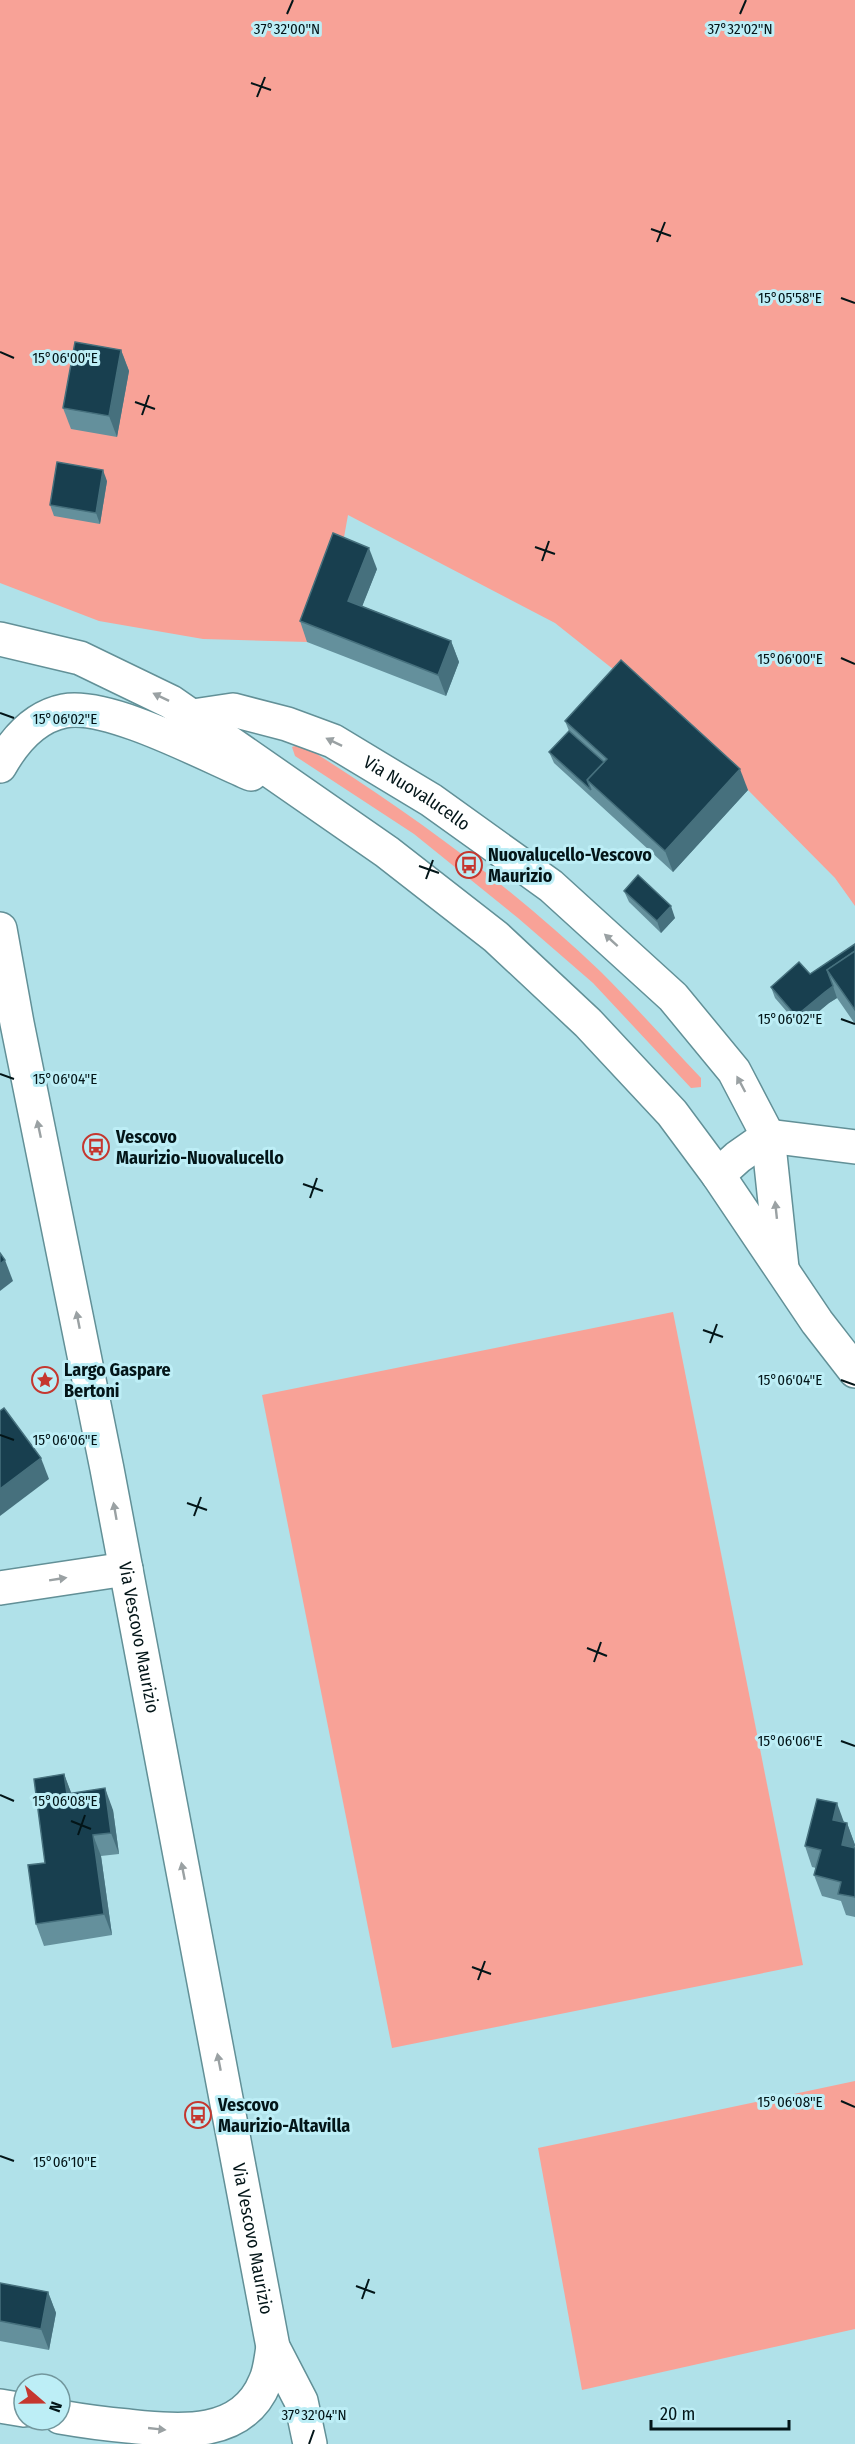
<svg xmlns="http://www.w3.org/2000/svg" width="855" height="2444" font-family="'Fira Sans Condensed',sans-serif">
  <style>
    .green { fill: #f8a297 }
    .lines { fill: none; stroke-linecap: round; stroke-linejoin: round }
    .minor-casing { stroke: #629097; stroke-width: 36 }
    .major-casing { stroke: #629097; stroke-width: 36 }
    .minor { stroke: #fff; stroke-width: 33 }
    .major { stroke: #fff; stroke-width: 33 }
    .wall { fill: #64909c }
    .shaded-wall { fill: #46707d }
    .building { fill: #183f4f; stroke: #46707d; stroke-width: 1.5 }
    .oneway { fill: #9aa1a3 }
    .ticks { fill: none; stroke: #031518; stroke-width: 2 }
    .labels { text-anchor: middle; stroke-width: 6; stroke-linejoin: round; paint-order: stroke }
    .street-label { font-size: 18px; fill: #031518; stroke: #bdeef6 }
    .poi-label { font-size: 18px; font-weight: bold; fill: #031518; stroke: #bdeef6; text-anchor: start }
    .ticks-label { font-size: 15px; text-anchor: middle; fill: #031518; stroke: #bdeef6; stroke-width: 6; stroke-linejoin: round; paint-order: stroke }
  </style>
  <rect width="100%" height="100%" fill="#b0e1e9"/>
  <g class="green">
    <polygon points="0,0 855,0 855,906 835,878 748,790 628,681 555,623 348,515 341,554 307,642 203,639 99,621 0,583"/>
    <path d="M301,744C408,811 510,885 601,972C635,1006 668,1043 701,1078V1087L691,1088L593,983L518,918L414,834L295,756L292,747Z"/>
    <polygon points="673,1312 803,1965 392,2048 262,1395"/>
    <polygon points="855,2081 855,2329 582,2390 538,2148"/>
  </g>
  <g class="lines">
    <defs>
      <g id="minor">
        <path id="s1" d="M193,716L233,710L287,724L333,741L431,800L551,886L673,997L734,1071L768,1136L782,1268"/>
        <polyline points="718,1175 738,1157 768,1136 855,1147"/>
        <polyline points="0,1588 126,1569"/>
      </g>
      <g id="major">
        <polyline points="0,639 80,658 171,702 387,852 496,937 588,1023 672,1113 718,1175 817,1322 855,1371"/>
        <path d="M0,766C14,741 34,717 64,711C108,702 208,756 251,774"/>
        <path id="s2" d="M0,929L17,1023L107,1469L273,2347L301,2401L310,2444"/>
        <polyline points="0,2406 24,2410"/>
        <path d="M60,2417C83,2421 105,2424 128,2426C177,2431 242,2439 265,2382C270,2372 271,2358 273,2347"/>
      </g>
    </defs>
    <use href="#minor" class="minor-casing"/>
    <use href="#major" class="major-casing"/>
    <use href="#minor" class="minor"/>
    <use href="#major" class="major"/>
  </g>
  <g class="wall">
    <polygon points="121,350 129,371 117,437 71,429 63,408"/>
    <polygon points="107,481 100,524 54,516 50,505"/>
    <polygon points="377,569 362,606 451,641 459,662 446,696 307,642 300,621"/>
    <polygon points="565,721 748,790 673,872 554,763 549,752 569,731"/>
    <polygon points="624,891 675,918 661,933 629,902"/>
    <polygon points="855,944 855,1024 837,998 829,1003 800,1027 775,998 771,987 810,974"/>
    <polygon points="64,1774 71,1793 113,1810 119,1854 101,1856 112,1935 44,1946 36,1924 45,1863"/>
    <polygon points="844,1823 847,1823 855,1845 854,1848 855,1848 855,1917 846,1915 841,1901 822,1896 814,1875 816,1868 812,1867 805,1846"/>
    <polygon points="0,2283 48,2292 56,2313 49,2350 0,2341"/>
  </g>
  <g class="shaded-wall">
    <polygon points="121,350 129,371 117,437 109,416"/>
    <polygon points="103,470 107,481 100,524 96,513"/>
    <polygon points="369,548 377,569 356,622 348,601"/>
    <polygon points="451,641 459,662 446,696 438,675"/>
    <polygon points="740,769 748,790 673,872 665,851"/>
    <polygon points="671,906 675,918 661,933 657,921"/>
    <polygon points="833,986 837,998 829,1003 800,1027 796,1016 825,992"/>
    <polygon points="5,1260 13,1281 0,1291 0,1264"/>
    <polygon points="41,1458 49,1479 0,1516 0,1489"/>
    <polygon points="64,1774 72,1795 67,1794"/>
    <polygon points="105,1788 113,1810 119,1854 111,1833"/>
    <polygon points="837,1803 845,1825 833,1820"/>
    <polygon points="847,1823 855,1845 849,1866 842,1845"/>
    <polygon points="93,1835 101,1856 112,1935 104,1914"/>
    <polygon points="48,2292 56,2313 49,2350 41,2329"/>
  </g>
  <g class="building">
    <polygon points="75,342 121,350 109,416 63,408"/>
    <polygon points="57,462 103,470 96,513 50,505"/>
    <polygon points="333,533 369,548 348,601 451,641 438,675 300,621"/>
    <polygon points="621,660 740,769 665,851 587,780 607,759 565,721"/>
    <polygon points="569,731 604,762 587,780 591,790 549,752"/>
    <polygon points="638,875 671,906 657,921 624,891"/>
    <polygon points="855,944 855,951 827,970 833,986 825,992 796,1016 771,987 799,962 810,974"/>
    <polygon points="855,951 855,1010 827,970"/>
    <polygon points="0,1253 5,1260 0,1264"/>
    <polygon points="4,1408 41,1458 0,1489 0,1411"/>
    <polygon points="64,1774 67,1794 105,1788 111,1833 93,1835 104,1914 36,1924 28,1865 45,1863 34,1779"/>
    <polygon points="817,1799 837,1803 833,1820 847,1823 842,1845 855,1848 855,1897 838,1894 841,1882 814,1875 821,1850 805,1846"/>
    <polygon points="0,2283 48,2292 41,2329 0,2321"/>
  </g>
  <defs><path id="oneway-solid" d="M-6-.8H1V-3.2L6.5 0L1 3.2V.8H-6Z" transform="scale(1.5)"/></defs>
  <g class="oneway">
    <use href="#oneway-solid" transform="translate(161 697) rotate(-154)"/>
    <use href="#oneway-solid" transform="translate(334 742) rotate(-154)"/>
    <use href="#oneway-solid" transform="translate(611 940) rotate(-138)"/>
    <use href="#oneway-solid" transform="translate(741 1084) rotate(-118)"/>
    <use href="#oneway-solid" transform="translate(39 1129) rotate(-102)"/>
    <use href="#oneway-solid" transform="translate(776 1210) rotate(-96)"/>
    <use href="#oneway-solid" transform="translate(78 1320) rotate(-101)"/>
    <use href="#oneway-solid" transform="translate(115 1511) rotate(-100)"/>
    <use href="#oneway-solid" transform="translate(58 1579) rotate(-9)"/>
    <use href="#oneway-solid" transform="translate(183 1871) rotate(-101)"/>
    <use href="#oneway-solid" transform="translate(219 2062) rotate(-101)"/>
    <use href="#oneway-solid" transform="translate(157 2429) rotate(6)"/>
  </g>
  <path class="ticks" d="M287,14L293,0M740,14L746,0M251,83L271,90M257,97L265,77M651,229L671,236M657,242L665,222M841,298L855,303M0,352L14,358M135,402L155,409M142,415L149,395M535,547L555,554M542,561L549,541M841,658L855,664M0,713L14,718M419,866L439,873M426,879L433,860M841,1019L855,1024M0,1074L14,1079M303,1184L323,1191M310,1198L317,1178M703,1330L723,1337M710,1343L717,1324M841,1380L855,1385M0,1435L14,1440M187,1503L207,1510M194,1516L201,1497M587,1648L607,1656M594,1662L601,1642M841,1741L855,1746M0,1795L14,1801M71,1821L91,1829M78,1835L85,1815M472,1967L491,1974M478,1980L485,1961M841,2101L855,2107M0,2156L14,2161M356,2286L375,2293M362,2299L369,2279M309,2444L314,2430"/>
  <defs>
    <symbol id="bus-ring" viewBox="-11 -11 22 22"><circle r="9.5" fill="#bdeef6" stroke="#c5372f" stroke-width="1.5"/><path d="M-5-6H5V4H4V6H2V4H-2V6H-4V4H-5ZM-3.5-4V0h7V-4ZM-3.5 1.2v1.5H-2V1.2ZM2 1.2v1.5H3.5V1.2Z" fill="#c5372f"/></symbol>
    <symbol id="sight-ring" viewBox="-11 -11 22 22"><circle r="9.5" fill="#bdeef6" stroke="#c5372f" stroke-width="1.5"/><path d="M0-6L1.8-2.2L6-1.7L2.9 1.2L3.7 5.4L0 3.3L-3.7 5.4L-2.9 1.2L-6-1.7L-1.8-2.2Z" fill="#c5372f"/></symbol>
  </defs>
  <g fill-rule="evenodd">
    <use href="#bus-ring" x="454" y="850" width="30" height="30"/>
    <use href="#bus-ring" x="81" y="1132" width="30" height="30"/>
    <use href="#sight-ring" x="30" y="1365" width="30" height="30"/>
    <use href="#bus-ring" x="183" y="2100" width="30" height="30"/>
  </g>
  <g class="labels">
    <g class="street-label">
      <text dy="6" stroke="none"><textPath href="#s1" startOffset="244">Via Nuovalucello</textPath></text>
      <text dy="6" stroke="none"><textPath href="#s2" startOffset="722">Via Vescovo Maurizio</textPath></text>
      <text dy="6" stroke="none"><textPath href="#s2" startOffset="1334">Via Vescovo Maurizio</textPath></text>
    </g>
    <g class="poi-label">
      <text x="488" y="861">Nuovalucello-Vescovo<tspan x="488" dy="21">Maurizio</tspan></text>
      <text x="116" y="1143">Vescovo<tspan x="116" dy="21">Maurizio-Nuovalucello</tspan></text>
      <text x="64" y="1376">Largo Gaspare<tspan x="64" dy="21">Bertoni</tspan></text>
      <text x="218" y="2111">Vescovo<tspan x="218" dy="21">Maurizio-Altavilla</tspan></text>
    </g>
  </g>
  <g class="ticks-label">
    <text x="287" y="34">37°32'00"N</text>
    <text x="740" y="34">37°32'02"N</text>
    <text x="790" y="303">15°05'58"E</text>
    <text x="65" y="363">15°06'00"E</text>
    <text x="790" y="664">15°06'00"E</text>
    <text x="65" y="724">15°06'02"E</text>
    <text x="790" y="1024">15°06'02"E</text>
    <text x="65" y="1084">15°06'04"E</text>
    <text x="790" y="1385">15°06'04"E</text>
    <text x="65" y="1445">15°06'06"E</text>
    <text x="790" y="1746">15°06'06"E</text>
    <text x="65" y="1806">15°06'08"E</text>
    <text x="790" y="2107">15°06'08"E</text>
    <text x="65" y="2167">15°06'10"E</text>
    <text x="314" y="2420">37°32'04"N</text>
  </g>
  <g transform="translate(42 2402) rotate(110)"><circle r="28" fill="#bdeef6" stroke="#73979d" stroke-width="1.5"/>
  <path d="M0-4.5L10 22L0 15L-10 22Z" fill="#c5372f"/>
  <text y="-9" font-size="16" font-weight="bold" text-anchor="middle" fill="#031518">N</text>
  </g>
  <path d="M651 2420v9h138v-9" fill="none" stroke="#031518" stroke-width="3"/>
  <text x="660" y="2420" font-size="18" fill="#031518" stroke="#bdeef6" stroke-width="4.5" paint-order="stroke">20 m</text>
</svg>
